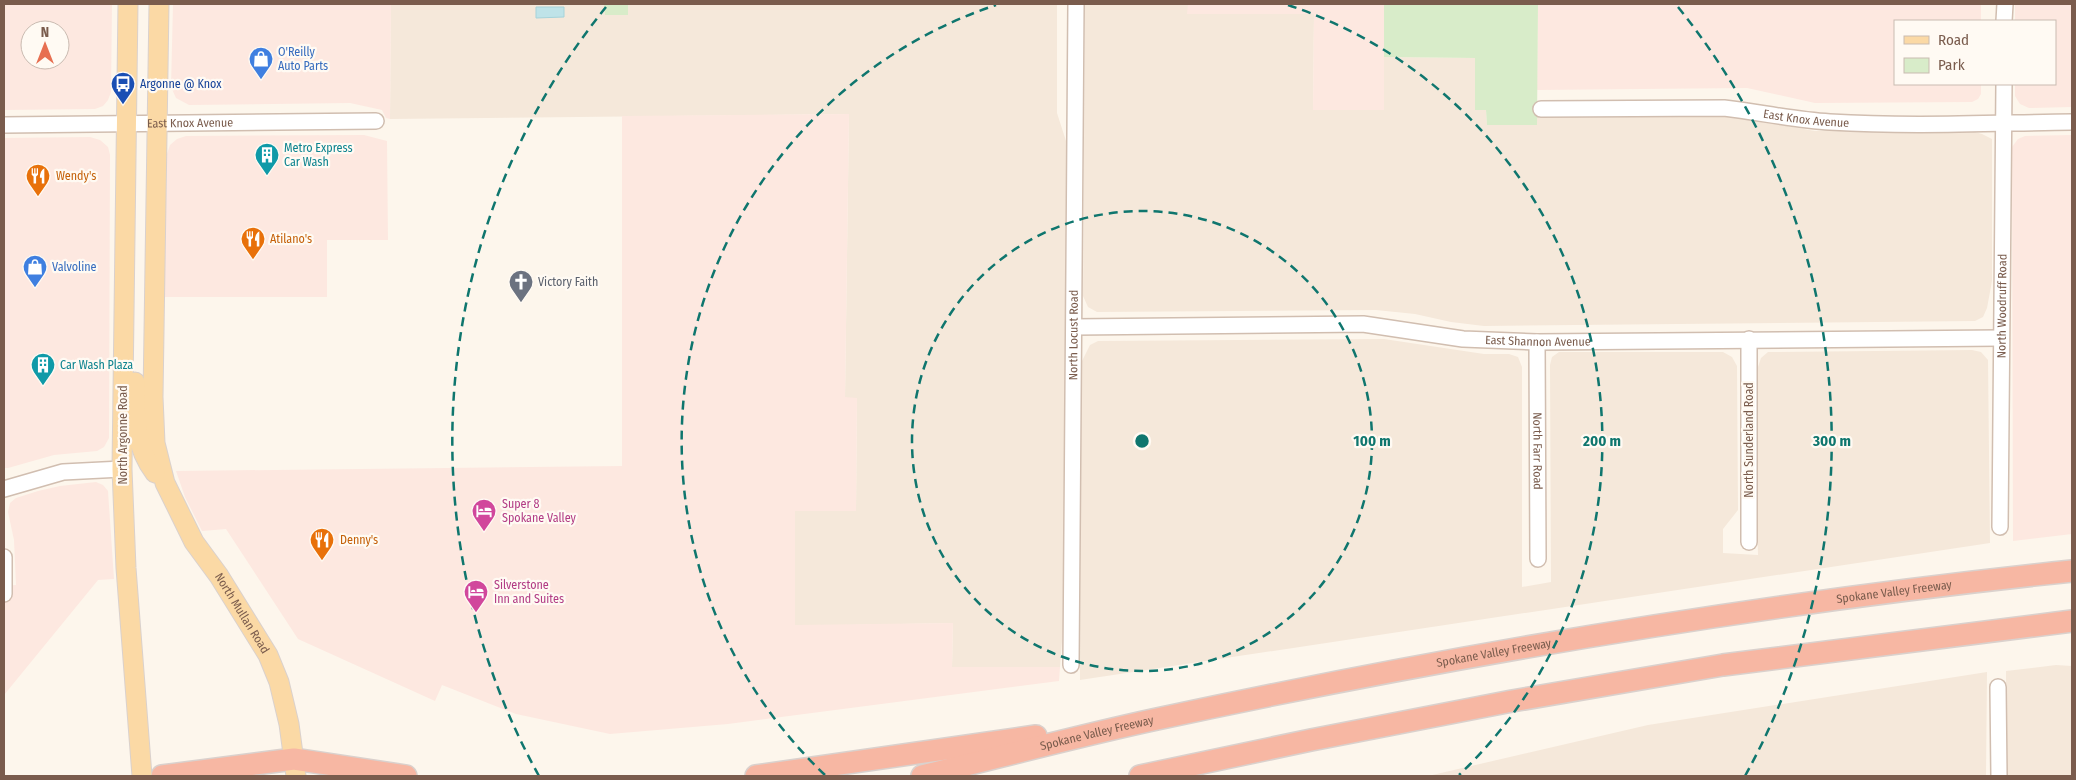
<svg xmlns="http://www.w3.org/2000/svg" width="2076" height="780" font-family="'Fira Sans Condensed',sans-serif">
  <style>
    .residential { fill: #f5e8da }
    .commercial { fill: #fde8e0; fill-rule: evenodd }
    .green { fill: #d8ecc9 }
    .water { fill: #bfe3e8; stroke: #a5d3da }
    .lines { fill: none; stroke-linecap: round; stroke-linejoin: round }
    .minor-casing { stroke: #d1beb0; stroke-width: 18 }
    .major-casing { stroke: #dad1cd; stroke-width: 21 }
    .highway-casing { stroke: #dad1cd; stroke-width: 24 }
    .minor { stroke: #fff; stroke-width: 15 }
    .major { stroke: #fbd9a5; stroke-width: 19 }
    .highway { stroke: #f7b7a3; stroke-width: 21 }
    .ring { fill: none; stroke: #0f766e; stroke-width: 2.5; stroke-dasharray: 9 6 }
    .labels { text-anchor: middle; stroke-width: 4.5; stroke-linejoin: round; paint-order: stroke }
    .shop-label { font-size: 12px; fill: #366cbe; stroke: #fffaf3; text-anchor: start }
    .transit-label { font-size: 12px; fill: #164399; stroke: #fffaf3; text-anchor: start }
    .street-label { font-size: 12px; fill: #7a5c4d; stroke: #fffaf3 }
    .culture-label { font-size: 12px; fill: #0d838f; stroke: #fffaf3; text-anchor: start }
    .food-label { font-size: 12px; fill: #c56008; stroke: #fffaf3; text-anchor: start }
    .worship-label { font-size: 12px; fill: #5b616d; stroke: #fffaf3; text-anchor: start }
    .hotel-label { font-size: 12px; fill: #b23c85; stroke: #fffaf3; text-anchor: start }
    .centre { fill: #0f766e; stroke: #fffaf3; stroke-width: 2.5 }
    .ring-label { font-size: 15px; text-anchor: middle; font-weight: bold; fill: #0f766e; stroke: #fffaf3; stroke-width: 4.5; stroke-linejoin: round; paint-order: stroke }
  </style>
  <rect width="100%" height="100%" fill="#fdf6ec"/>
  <g class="residential">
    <polygon points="391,4 1057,4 1057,113 1066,141 1065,603 1060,667 952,667 953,623 795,626 795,511 856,511 857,398 845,398 849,114 390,119"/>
    <polygon points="1085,4 1188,4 1188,14 1314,14 1313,110 1384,110 1384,57 1475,58 1475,110 1486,110 1487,125 1537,124 1537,117 1731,116 1815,131 1968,130 1982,134 1992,139 1992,281 1987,308 1983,317 1975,321 1484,326 1451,322 1415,314 1376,310 1097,312 1088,307 1083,296"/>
    <polygon points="1384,339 1484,354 1509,354 1518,357 1522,367 1522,587 1551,582 1550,365 1552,357 1559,352 1723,352 1732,357 1737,366 1738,510 1723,529 1723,553 1758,555 1754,379 1761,358 1768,352 1972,350 1981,352 1988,360 1990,543 1080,680 1081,363 1090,345 1098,341"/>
    <polygon points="2056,665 2072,666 2072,776 2006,776 2006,671"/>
    <polygon points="1987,672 1986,776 1428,776 1648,725"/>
  </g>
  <g class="commercial">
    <path d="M4,4H112L111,92L108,100L103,106L95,109L4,110ZM30,30H60V60H30Z"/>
    <polygon points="173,4 391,4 390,119 386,118 382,110 350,103 189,105 176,98 171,87"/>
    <polygon points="1188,4 1384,4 1384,110 1313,110 1314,14 1187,14"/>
    <polygon points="1538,4 1981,4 1981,21 1895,21 1895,84 1981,84 1981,94 1978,99 1972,102 1815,103 1747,88 1537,90"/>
    <polygon points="2015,4 2072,4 2072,107 2029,108 2020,104 2015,96 2015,84 2055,84 2055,21 2015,21"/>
    <polygon points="849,114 845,397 857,398 856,511 795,511 795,625 953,623 952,667 1060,667 1059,681 728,724 610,734 516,714 442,685 435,701 298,639 226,529 202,531 185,497 176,471 622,466 622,116"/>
    <polygon points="364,135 387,141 388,240 327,240 327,297 164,297 167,154 170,145 177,139 186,136"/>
    <polygon points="2072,135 2072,534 2013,541 2012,147 2018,139 2025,136"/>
    <polygon points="90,137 100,140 108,147 110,155 109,438 104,447 97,451 54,455 8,468 4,468 4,138"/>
    <polygon points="96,482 103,485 108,491 114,579 98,580 4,695 4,586 16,585 14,540 8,512 10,503 16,498 38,491 60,486"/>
  </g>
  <g class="green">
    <polygon points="604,4 628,4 628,15 605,15"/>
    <polygon points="1384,4 1538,4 1537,125 1487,125 1486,110 1475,110 1475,58 1384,57"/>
  </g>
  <polygon class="water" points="536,7 564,7 564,17 536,18"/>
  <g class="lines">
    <defs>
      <g id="minor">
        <polyline points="2004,21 2005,4"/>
        <path id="s1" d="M1541,109L1724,108C1759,112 1794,120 1830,122C1910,127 1992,123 2072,122"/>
        <path id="s2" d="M4,125L376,121"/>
        <path id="s3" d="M1075,327L1363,324L1463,339L1537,342L2001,338"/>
        <polyline points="1749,339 1749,542"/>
        <path id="s4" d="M1537,342L1538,559"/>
        <polyline points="4,489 63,472 122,469"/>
        <path id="s5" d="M2000,527L2004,84"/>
        <polyline points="4,557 4,594"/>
        <path id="s6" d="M1071,665L1076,4"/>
        <polyline points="1998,687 1999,776"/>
      </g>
      <g id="major">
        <polyline points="128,4 122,469 126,568 142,776"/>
        <path id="s7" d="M159,4L153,397L155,443L165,483L194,542L219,576L268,655L279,682L289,724L296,776"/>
        <path d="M135,382C135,415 134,446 155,473"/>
      </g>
      <g id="highway">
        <polyline points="162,776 294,759 406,776"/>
        <polyline points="756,776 1036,736"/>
        <path id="s8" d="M922,776C1000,757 1078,736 1157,719C1459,654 1765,603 2072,571"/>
        <polyline points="1140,776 1311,740 1512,701 1723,665 2072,621"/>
      </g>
    </defs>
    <use href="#minor" class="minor-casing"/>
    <use href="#major" class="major-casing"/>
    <use href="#highway" class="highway-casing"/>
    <use href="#minor" class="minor"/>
    <use href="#major" class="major"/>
    <use href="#highway" class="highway"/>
  </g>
  <g class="ring">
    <circle cx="1142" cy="441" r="230"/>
    <path d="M825 775A460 460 0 0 1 996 5M1288 5A460 460 0 0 1 1459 775"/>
    <path d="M539 776A690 690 0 0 1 606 7M1678 7A690 690 0 0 1 1745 776"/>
  </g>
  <defs>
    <symbol id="shop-pin" viewBox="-11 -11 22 30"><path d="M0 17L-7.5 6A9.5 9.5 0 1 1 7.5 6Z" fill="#3f7fe0" stroke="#fffaf3"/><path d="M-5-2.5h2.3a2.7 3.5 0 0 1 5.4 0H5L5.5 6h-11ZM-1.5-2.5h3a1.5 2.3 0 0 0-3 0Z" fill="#fff"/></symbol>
    <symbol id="bus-pin" viewBox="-11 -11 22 30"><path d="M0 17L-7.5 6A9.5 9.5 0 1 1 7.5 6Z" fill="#1a4fb4" stroke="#fffaf3"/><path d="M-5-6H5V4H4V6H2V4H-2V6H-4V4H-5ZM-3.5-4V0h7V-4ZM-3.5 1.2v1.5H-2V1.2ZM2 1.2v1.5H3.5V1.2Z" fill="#fff"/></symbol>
    <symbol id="building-pin" viewBox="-11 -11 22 30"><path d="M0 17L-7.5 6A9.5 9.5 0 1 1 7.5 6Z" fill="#0f9aa8" stroke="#fffaf3"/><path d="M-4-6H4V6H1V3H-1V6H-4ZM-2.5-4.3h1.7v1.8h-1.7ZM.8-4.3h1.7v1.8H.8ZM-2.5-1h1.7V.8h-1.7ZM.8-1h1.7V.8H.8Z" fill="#fff"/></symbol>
    <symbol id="restaurant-pin" viewBox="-11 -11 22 30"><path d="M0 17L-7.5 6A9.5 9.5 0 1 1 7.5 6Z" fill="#e8710a" stroke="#fffaf3"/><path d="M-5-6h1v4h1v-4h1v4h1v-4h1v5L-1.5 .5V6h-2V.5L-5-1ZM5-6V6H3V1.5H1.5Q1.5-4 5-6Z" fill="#fff"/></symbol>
    <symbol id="church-pin" viewBox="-11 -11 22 30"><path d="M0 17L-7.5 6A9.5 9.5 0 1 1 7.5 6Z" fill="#6b7280" stroke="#fffaf3"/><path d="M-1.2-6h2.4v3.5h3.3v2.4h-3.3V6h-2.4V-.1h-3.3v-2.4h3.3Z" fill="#fff"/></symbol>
    <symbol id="hotel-pin" viewBox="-11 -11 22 30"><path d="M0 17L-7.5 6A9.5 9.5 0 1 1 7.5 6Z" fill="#d1479c" stroke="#fffaf3"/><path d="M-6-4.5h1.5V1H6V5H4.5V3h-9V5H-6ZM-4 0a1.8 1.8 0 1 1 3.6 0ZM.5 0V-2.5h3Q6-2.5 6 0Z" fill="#fff"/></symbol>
  </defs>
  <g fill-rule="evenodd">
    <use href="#shop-pin" x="247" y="45" width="28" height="38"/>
    <use href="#bus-pin" x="109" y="70" width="28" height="38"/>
    <use href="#building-pin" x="253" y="141" width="28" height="38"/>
    <use href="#restaurant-pin" x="24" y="162" width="28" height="38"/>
    <use href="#restaurant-pin" x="239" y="225" width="28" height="38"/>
    <use href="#shop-pin" x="21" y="253" width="28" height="38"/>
    <use href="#church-pin" x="507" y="268" width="28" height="38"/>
    <use href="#building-pin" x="29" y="351" width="28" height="38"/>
    <use href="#hotel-pin" x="470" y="497" width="28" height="38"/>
    <use href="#restaurant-pin" x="308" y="526" width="28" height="38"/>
    <use href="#hotel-pin" x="462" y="578" width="28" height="38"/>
  </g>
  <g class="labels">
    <g class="shop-label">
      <text x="278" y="56">O'Reilly<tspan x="278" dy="14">Auto Parts</tspan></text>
      <text x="52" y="271">Valvoline</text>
    </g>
    <g class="transit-label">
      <text x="140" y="88">Argonne @ Knox</text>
    </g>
    <g class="street-label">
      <text dy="4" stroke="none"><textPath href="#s1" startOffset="266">East Knox Avenue</textPath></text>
      <text dy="4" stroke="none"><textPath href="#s2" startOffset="186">East Knox Avenue</textPath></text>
      <text dy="4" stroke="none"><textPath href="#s5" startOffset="221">North Woodruff Road</textPath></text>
      <text dy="4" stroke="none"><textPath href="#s6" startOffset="330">North Locust Road</textPath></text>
      <text dy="4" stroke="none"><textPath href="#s3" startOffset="464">East Shannon Avenue</textPath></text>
      <text transform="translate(123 435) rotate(-90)" y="4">North Argonne Road</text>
      <text transform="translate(1749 440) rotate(-90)" y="4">North Sunderland Road</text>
      <text dy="4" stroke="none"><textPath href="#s4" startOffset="109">North Farr Road</textPath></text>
      <text dy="4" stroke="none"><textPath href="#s8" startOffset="990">Spokane Valley Freeway</textPath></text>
      <text dy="4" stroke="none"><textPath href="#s7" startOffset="632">North Mullan Road</textPath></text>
      <text dy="4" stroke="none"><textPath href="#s8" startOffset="585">Spokane Valley Freeway</textPath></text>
      <text dy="4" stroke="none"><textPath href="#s8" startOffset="180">Spokane Valley Freeway</textPath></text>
    </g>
    <g class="culture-label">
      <text x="284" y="152">Metro Express<tspan x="284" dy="14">Car Wash</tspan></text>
      <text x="60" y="369">Car Wash Plaza</text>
    </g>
    <g class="food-label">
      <text x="56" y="180">Wendy's</text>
      <text x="270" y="243">Atilano's</text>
      <text x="340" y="544">Denny's</text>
    </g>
    <g class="worship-label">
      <text x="538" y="286">Victory Faith</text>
    </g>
    <g class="hotel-label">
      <text x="502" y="508">Super 8<tspan x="502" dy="14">Spokane Valley</tspan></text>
      <text x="494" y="589">Silverstone<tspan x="494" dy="14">Inn and Suites</tspan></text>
    </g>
  </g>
  <circle cx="1142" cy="441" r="8" class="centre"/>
  <g class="ring-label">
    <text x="1372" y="446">100 m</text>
    <text x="1602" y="446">200 m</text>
    <text x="1832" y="446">300 m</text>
  </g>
  <rect width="2076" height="780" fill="none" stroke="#7a5c4d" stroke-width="10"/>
  <rect x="1894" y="20" width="162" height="65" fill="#fffaf3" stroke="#cabbb1"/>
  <rect x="1904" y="36" width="25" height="8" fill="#fbd9a5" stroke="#cabbb1"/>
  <text x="1938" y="45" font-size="15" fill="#7a5c4d">Road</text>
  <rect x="1904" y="58" width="25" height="15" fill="#d8ecc9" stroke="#cabbb1"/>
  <text x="1938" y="70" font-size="15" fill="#7a5c4d">Park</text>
  <g transform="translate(45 45)"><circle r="24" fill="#fffaf3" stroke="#cabbb1"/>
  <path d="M0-4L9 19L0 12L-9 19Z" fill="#e76f51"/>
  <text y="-8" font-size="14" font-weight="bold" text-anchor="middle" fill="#7a5c4d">N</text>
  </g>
</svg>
